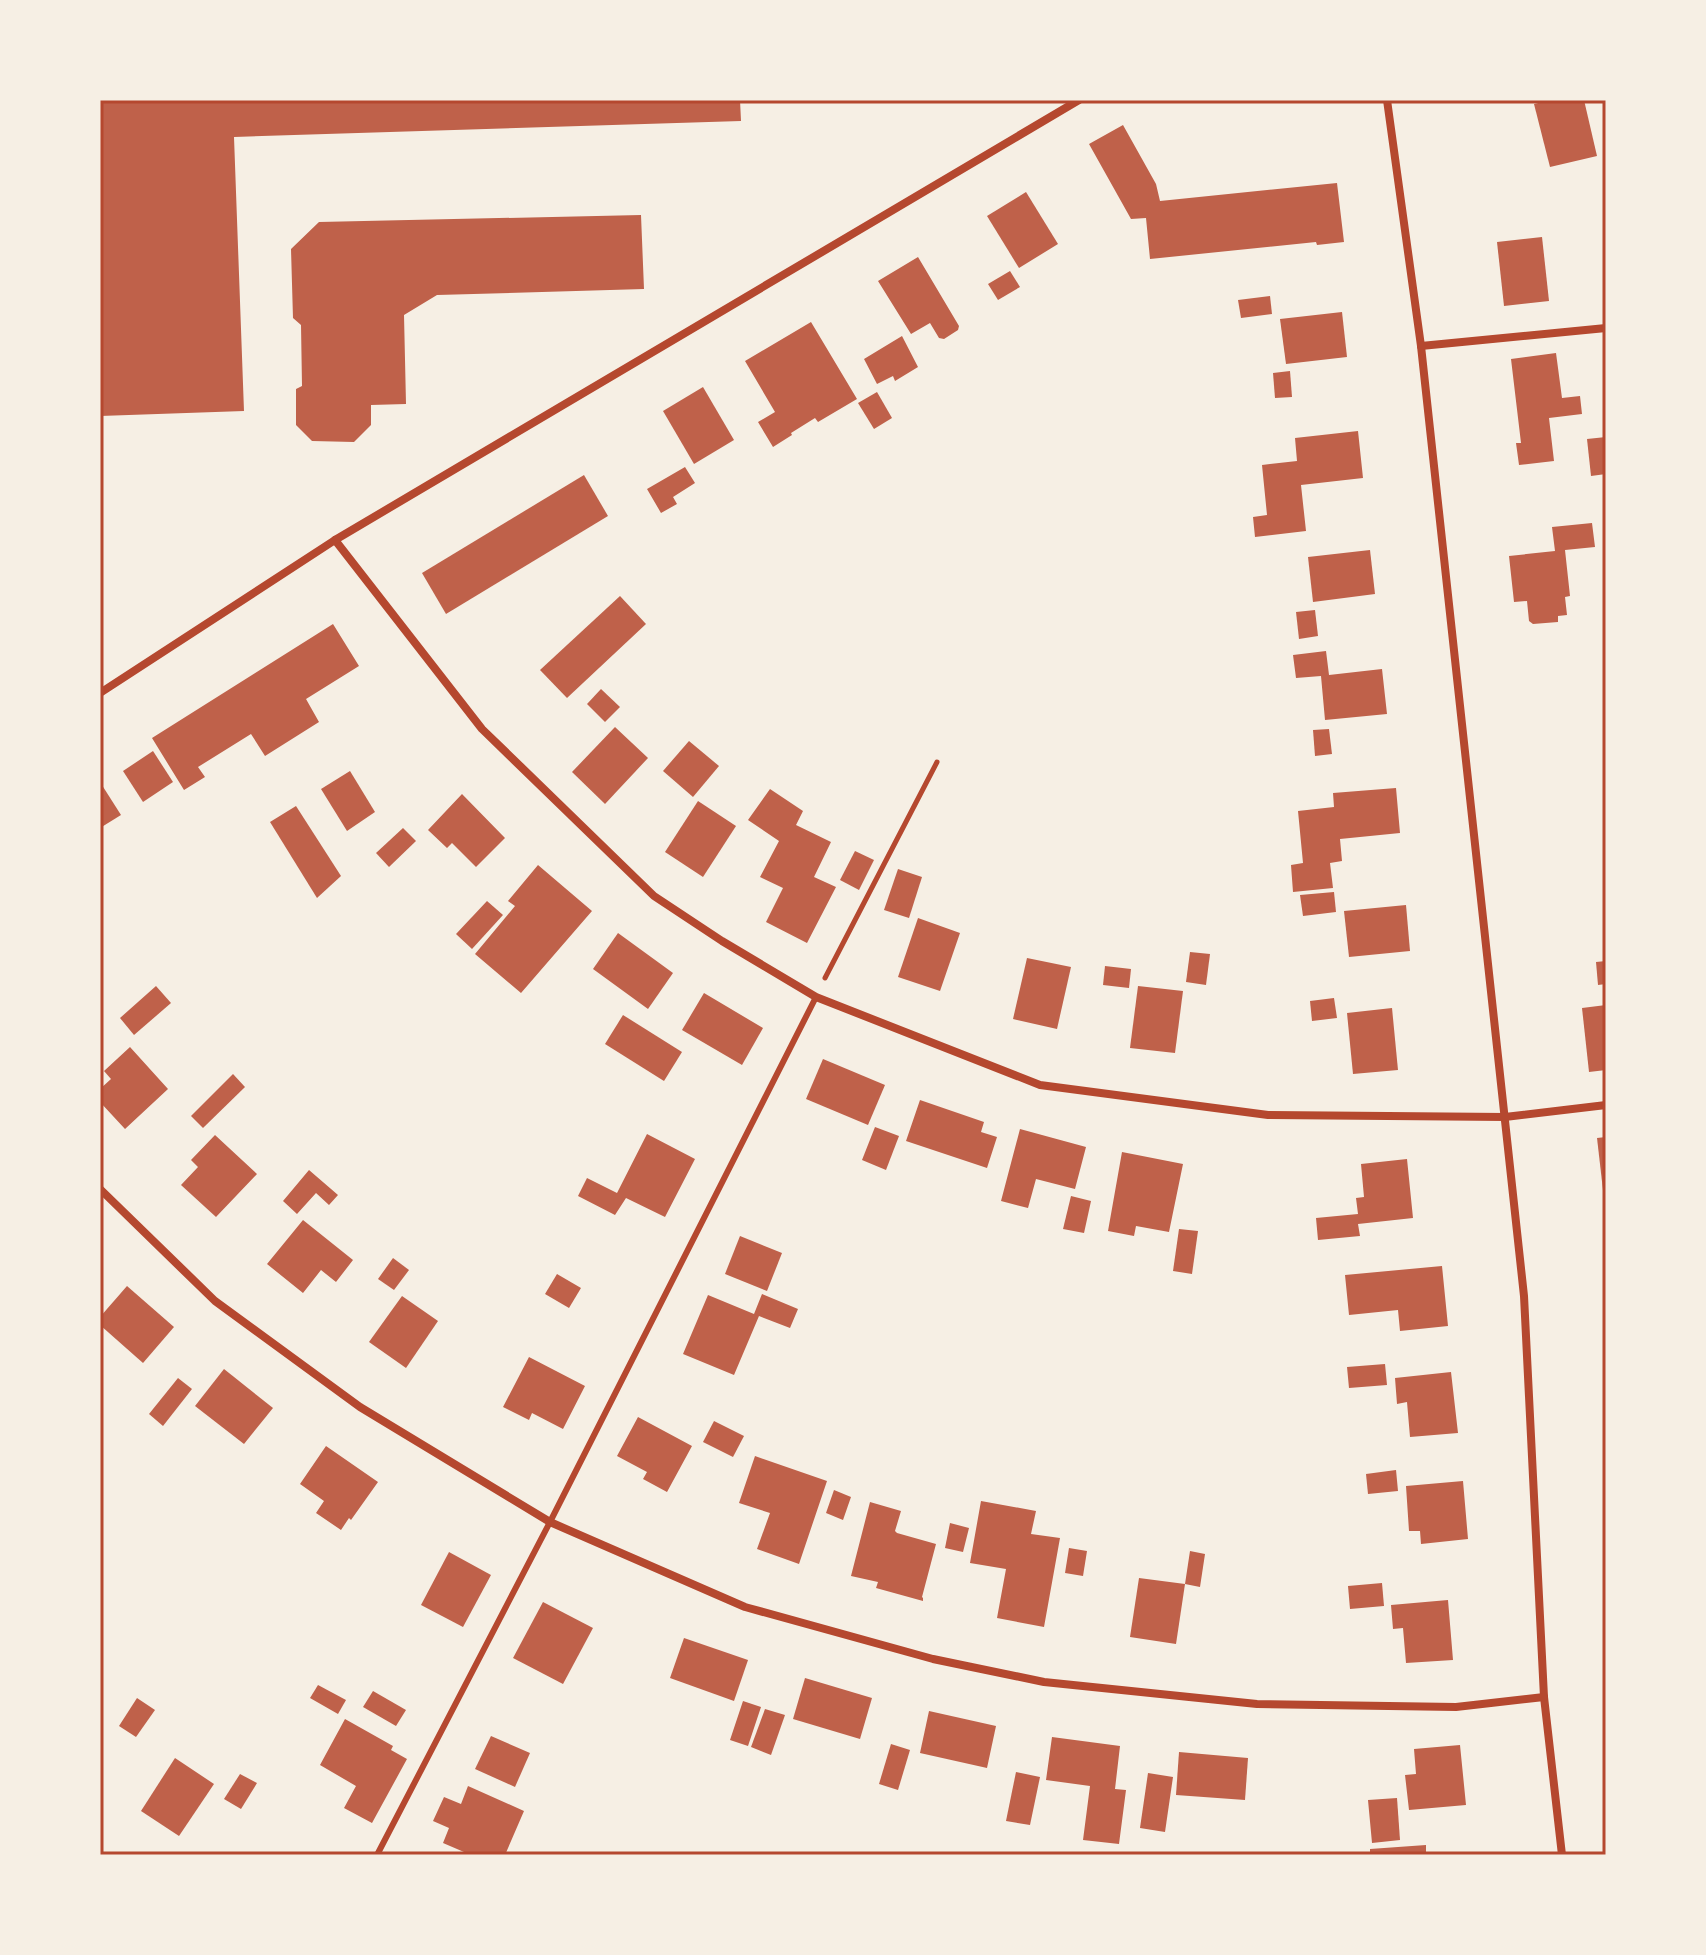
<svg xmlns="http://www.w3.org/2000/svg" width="1706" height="1955" font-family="Ubuntu,sans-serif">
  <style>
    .building { fill: #bf614a }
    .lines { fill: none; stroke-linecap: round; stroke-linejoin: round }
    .path { stroke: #b5482f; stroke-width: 5 }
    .service { stroke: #b5482f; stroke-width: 6 }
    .minor { stroke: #b5482f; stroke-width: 8 }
    .neatline { fill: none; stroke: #b5482f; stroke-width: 3 }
  </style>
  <rect width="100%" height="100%" fill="#f6efe4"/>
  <g class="building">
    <polygon points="100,100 740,100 741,121 234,137 244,411 100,416"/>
    <polygon points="1551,100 1584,100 1597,156 1550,167 1534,104"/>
    <polygon points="1123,125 1156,184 1160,201 1337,183 1344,242 1317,245 1316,242 1150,259 1146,218 1131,219 1089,144"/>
    <polygon points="1026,192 1058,244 1019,268 987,216"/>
    <polygon points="641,215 644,289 437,295 404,315 406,404 371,405 371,425 354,442 312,441 296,425 296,389 302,386 301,325 293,318 291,249 319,222"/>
    <polygon points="1542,237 1549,301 1504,306 1497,242"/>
    <polygon points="918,257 959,326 958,330 944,339 939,338 930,323 911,334 878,281"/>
    <polygon points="1010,271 1020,287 998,300 988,284"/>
    <polygon points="1270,296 1272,314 1241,318 1238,300"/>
    <polygon points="1342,312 1347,357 1286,364 1280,319"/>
    <polygon points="811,322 857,399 818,422 815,418 791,433 792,435 773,447 758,422 775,412 745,361"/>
    <polygon points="902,336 918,367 895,381 893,376 877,384 864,359"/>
    <polygon points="1556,353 1562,398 1580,396 1582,414 1549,418 1554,461 1519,465 1516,443 1521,443 1511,359"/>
    <polygon points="1290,371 1292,397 1275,398 1273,373"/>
    <polygon points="703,387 734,440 694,464 663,411"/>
    <polygon points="877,392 892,418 874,429 858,403"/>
    <polygon points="1358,431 1363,478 1301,485 1306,531 1255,537 1253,517 1267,515 1262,465 1297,461 1295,438"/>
    <polygon points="1606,437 1606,474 1591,476 1587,439"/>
    <polygon points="685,467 695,483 673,497 677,504 661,513 647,489"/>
    <polygon points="584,475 608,516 446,614 422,573"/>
    <polygon points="1592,523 1595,547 1565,550 1570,596 1565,597 1567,615 1558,616 1558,622 1533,624 1529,621 1527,601 1514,602 1509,556 1555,551 1552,527"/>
    <polygon points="1370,550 1375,594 1313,602 1308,557"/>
    <polygon points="620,596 646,624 567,698 540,670"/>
    <polygon points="1315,610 1318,636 1299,639 1296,612"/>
    <polygon points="333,624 359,666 306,699 319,722 265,756 251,734 198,767 205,777 184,790 152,738"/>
    <polygon points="1326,651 1329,675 1382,669 1387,714 1325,720 1321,676 1296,678 1293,655"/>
    <polygon points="601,689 620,707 605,722 587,704"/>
    <polygon points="615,727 648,758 605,804 572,772"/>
    <polygon points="1329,729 1332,754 1315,756 1313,730"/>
    <polygon points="689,741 719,766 693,797 663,771"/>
    <polygon points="153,751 173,782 143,802 123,771"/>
    <polygon points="350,771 375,812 347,831 321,789"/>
    <polygon points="100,782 121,815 100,828"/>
    <polygon points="1396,788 1400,833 1340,839 1342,861 1330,863 1333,888 1293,892 1291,865 1303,863 1298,811 1334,807 1333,793"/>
    <polygon points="770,789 803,811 796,825 831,842 814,877 836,887 807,943 766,922 783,888 760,877 779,841 748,820"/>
    <polygon points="462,794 505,838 476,867 452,843 447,848 428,830"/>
    <polygon points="698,801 736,826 703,877 665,852"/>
    <polygon points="296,806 341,876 317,898 270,822"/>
    <polygon points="403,828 416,841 389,867 376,853"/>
    <polygon points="855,851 874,860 859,890 840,880"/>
    <polygon points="538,865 592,911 521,993 475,954 515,906 508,901"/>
    <polygon points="898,869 922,877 909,918 884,910"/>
    <polygon points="1334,892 1336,912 1303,916 1300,895"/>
    <polygon points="487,901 503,915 472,949 456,934"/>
    <polygon points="1406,905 1410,951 1349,957 1344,911"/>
    <polygon points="918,918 960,933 940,991 898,977"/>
    <polygon points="618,933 673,973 648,1009 593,969"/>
    <polygon points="1190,952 1210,954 1206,985 1186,982"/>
    <polygon points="1027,958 1071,967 1057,1029 1013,1019"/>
    <polygon points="1606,961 1606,984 1598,985 1596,962"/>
    <polygon points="1105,966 1131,969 1129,988 1103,985"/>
    <polygon points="156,986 171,1003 134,1035 120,1018"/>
    <polygon points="1138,986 1183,991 1175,1053 1130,1048"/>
    <polygon points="704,993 763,1028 742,1065 682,1030"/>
    <polygon points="1334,998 1337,1018 1312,1021 1310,1001"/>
    <polygon points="1606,1005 1606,1070 1589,1072 1582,1008"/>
    <polygon points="1392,1008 1398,1070 1353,1074 1347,1013"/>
    <polygon points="623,1015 682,1052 664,1081 605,1044"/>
    <polygon points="130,1047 168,1089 125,1129 100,1102 100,1089 111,1079 104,1071"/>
    <polygon points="823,1059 885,1085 868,1125 806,1099"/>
    <polygon points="233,1074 245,1087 203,1128 191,1116"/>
    <polygon points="920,1100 984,1122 981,1132 997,1137 987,1168 906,1141"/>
    <polygon points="875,1127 899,1136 886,1170 862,1160"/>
    <polygon points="1020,1129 1086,1147 1075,1189 1036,1179 1028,1208 1001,1201"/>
    <polygon points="647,1134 695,1159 665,1217 626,1198 615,1215 578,1196 587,1178 617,1193"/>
    <polygon points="215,1135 257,1174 216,1217 181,1185 198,1167 191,1160"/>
    <polygon points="1606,1137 1606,1199 1604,1199 1597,1138"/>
    <polygon points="1122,1152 1183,1164 1169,1232 1136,1226 1134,1236 1108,1231"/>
    <polygon points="1407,1159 1413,1218 1358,1224 1360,1236 1318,1240 1316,1218 1358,1214 1356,1198 1364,1197 1361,1164"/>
    <polygon points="309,1170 338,1195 329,1205 316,1193 297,1214 283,1201"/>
    <polygon points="1071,1196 1091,1201 1084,1233 1063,1229"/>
    <polygon points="303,1220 353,1260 336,1282 321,1270 303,1293 267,1264"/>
    <polygon points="1179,1229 1198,1231 1192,1274 1173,1271"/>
    <polygon points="740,1236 782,1253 767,1291 725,1274"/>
    <polygon points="393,1258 409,1270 394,1290 378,1279"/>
    <polygon points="1442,1266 1448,1326 1400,1331 1398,1310 1349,1315 1345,1275"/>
    <polygon points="557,1274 581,1288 569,1308 545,1294"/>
    <polygon points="127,1286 174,1327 143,1363 100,1325 100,1317"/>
    <polygon points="762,1294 798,1309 790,1328 759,1316 734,1375 683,1354 708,1295 754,1314"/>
    <polygon points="402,1296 438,1321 406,1368 369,1342"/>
    <polygon points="529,1357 585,1386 563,1429 532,1413 529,1420 503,1407"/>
    <polygon points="1385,1364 1387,1385 1349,1388 1347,1367"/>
    <polygon points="224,1369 273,1408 244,1444 195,1406"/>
    <polygon points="1451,1372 1458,1433 1410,1437 1407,1402 1397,1404 1395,1378"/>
    <polygon points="178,1378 192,1389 163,1426 149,1414"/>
    <polygon points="638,1417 692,1446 667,1492 643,1479 647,1472 617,1456"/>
    <polygon points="714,1421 744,1436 733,1457 703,1442"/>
    <polygon points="326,1446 378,1482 351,1520 349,1518 341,1530 316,1513 324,1501 300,1484"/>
    <polygon points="755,1456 827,1481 799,1564 757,1549 770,1513 739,1503"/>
    <polygon points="1396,1470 1398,1491 1368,1494 1366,1474"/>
    <polygon points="1463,1481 1468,1539 1421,1544 1420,1531 1409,1531 1406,1486"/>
    <polygon points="834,1490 851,1497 843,1520 826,1513"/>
    <polygon points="981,1501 1036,1511 1031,1534 1060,1538 1044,1627 997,1618 1006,1569 970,1563"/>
    <polygon points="870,1502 901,1511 895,1531 897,1533 936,1544 922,1597 923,1598 923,1601 876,1588 878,1582 851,1576"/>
    <polygon points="950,1523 969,1528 963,1552 945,1548"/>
    <polygon points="1069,1548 1087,1551 1083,1576 1065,1573"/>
    <polygon points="1190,1551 1205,1554 1200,1587 1185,1584"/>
    <polygon points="449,1552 491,1575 463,1627 421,1605"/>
    <polygon points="1139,1578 1185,1584 1176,1644 1130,1637"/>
    <polygon points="1382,1583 1384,1606 1350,1609 1348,1586"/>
    <polygon points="1448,1600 1453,1660 1406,1663 1403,1628 1393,1629 1391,1605"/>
    <polygon points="543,1602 593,1628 563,1684 513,1658"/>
    <polygon points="684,1638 748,1660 734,1701 670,1678"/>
    <polygon points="805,1678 872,1698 860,1739 793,1719"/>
    <polygon points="318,1685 346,1700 338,1714 310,1698"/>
    <polygon points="373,1691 406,1710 396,1726 363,1707"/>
    <polygon points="137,1698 155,1710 136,1737 119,1726"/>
    <polygon points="743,1701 761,1707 748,1746 730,1740"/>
    <polygon points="765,1709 785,1715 771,1755 751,1747"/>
    <polygon points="929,1711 996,1726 987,1768 920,1753"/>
    <polygon points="345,1719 393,1746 391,1750 407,1759 372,1823 344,1808 356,1786 320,1765"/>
    <polygon points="491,1736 530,1753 515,1787 475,1769"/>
    <polygon points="1052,1737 1120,1746 1115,1789 1126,1790 1119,1844 1083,1840 1090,1786 1046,1780"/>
    <polygon points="891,1744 910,1750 898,1790 879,1784"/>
    <polygon points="1460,1745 1466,1805 1409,1810 1405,1775 1416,1774 1414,1749"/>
    <polygon points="1179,1752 1248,1758 1245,1800 1176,1795"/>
    <polygon points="175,1758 214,1784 179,1836 141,1811"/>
    <polygon points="1016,1772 1040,1777 1030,1825 1006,1821"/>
    <polygon points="1148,1773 1173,1777 1165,1832 1140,1828"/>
    <polygon points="240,1774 257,1783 241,1809 224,1799"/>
    <polygon points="468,1786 524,1811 505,1855 471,1855 443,1843 449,1828 433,1821 444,1797 461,1804"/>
    <polygon points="1397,1798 1400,1840 1372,1843 1368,1800"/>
    <polygon points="1426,1845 1426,1855 1370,1855 1370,1849"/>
  </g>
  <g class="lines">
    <polyline class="path" points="825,978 937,762"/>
    <polyline class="service" points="377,1855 550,1522 816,997"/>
    <g class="minor">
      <polyline points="1387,100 1421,346 1524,1296 1544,1697 1562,1855"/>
      <polyline points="1421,346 1606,328"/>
      <polyline points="335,540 482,729 654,896 722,941 816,997 1040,1085 1268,1115 1505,1117 1606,1105"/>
      <polyline points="100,693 335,540 1079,100"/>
      <polyline points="100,1189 215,1301 360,1407 550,1522 745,1607 933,1659 1044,1682 1257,1704 1456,1707 1544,1697"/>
    </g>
  </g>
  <rect width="1706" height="1955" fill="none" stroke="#f6efe4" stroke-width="204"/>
  <rect x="102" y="102" width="1502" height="1751" class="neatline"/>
</svg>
